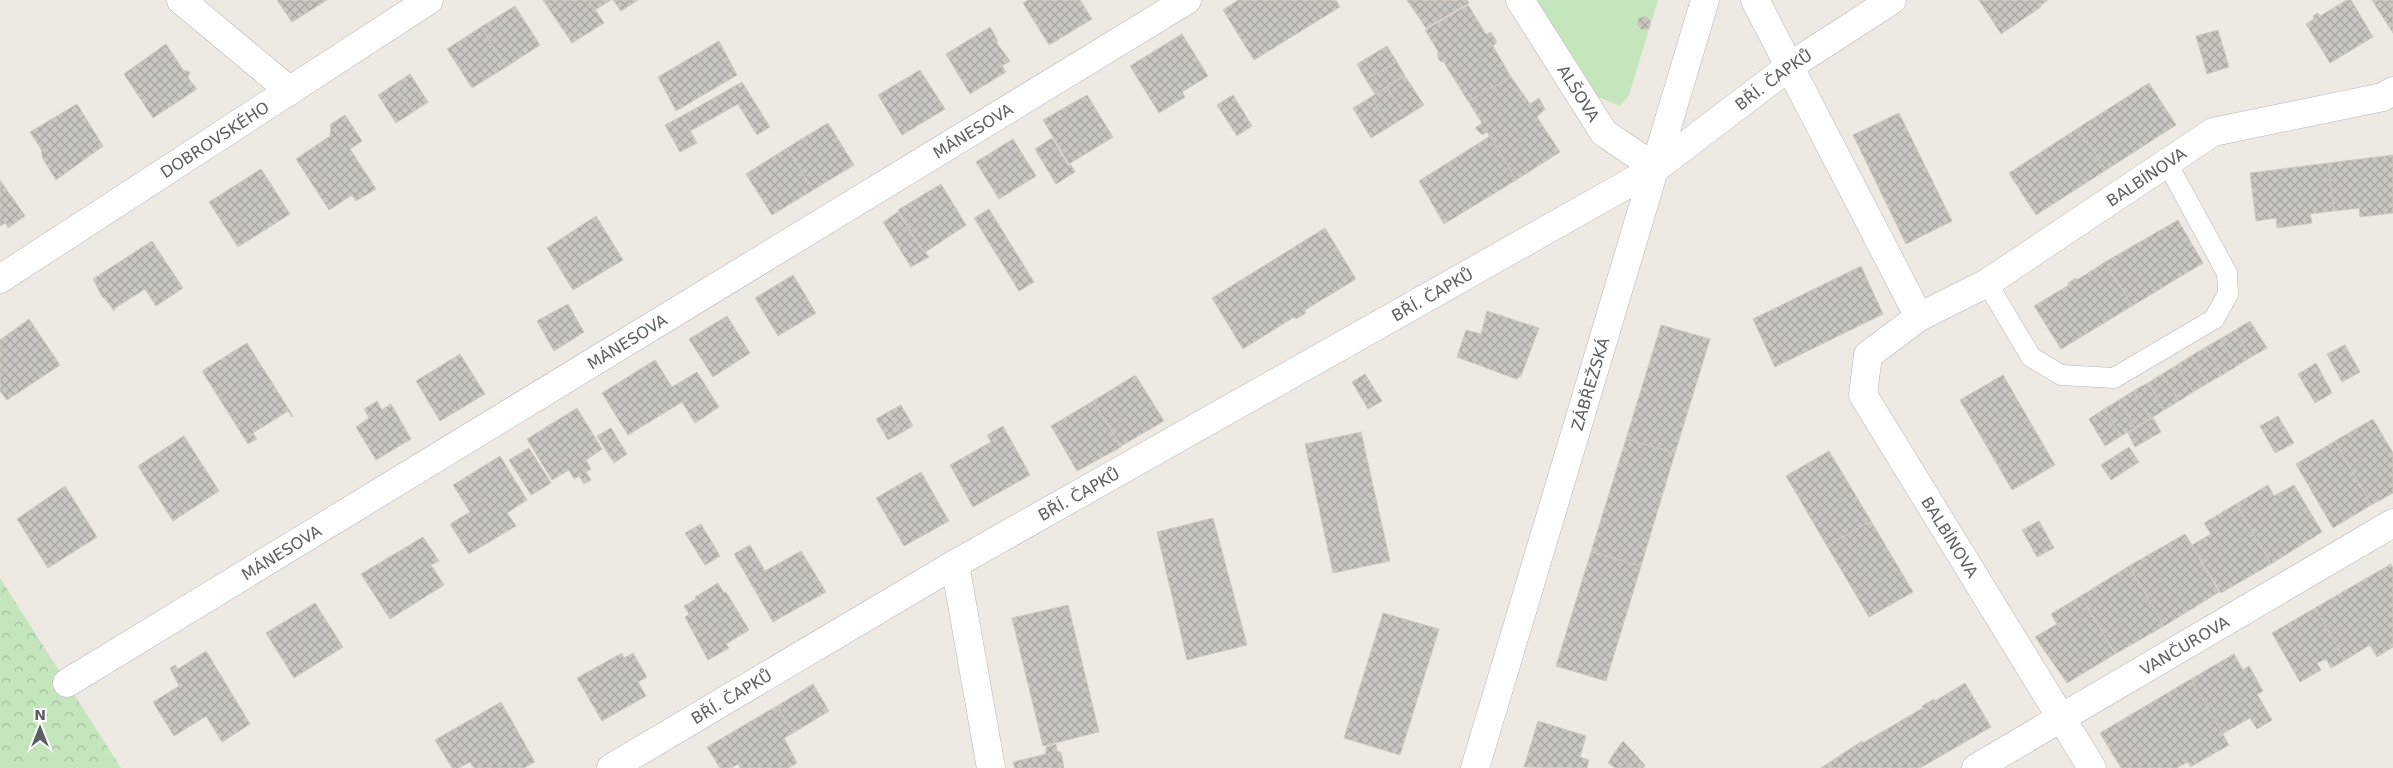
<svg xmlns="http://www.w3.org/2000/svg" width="2393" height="768" font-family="'DejaVu Sans',sans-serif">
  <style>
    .grass { fill: #c5e6bd }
    .forest { fill: url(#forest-crowns) }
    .building { fill: url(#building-cross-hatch); stroke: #d2c9c0 }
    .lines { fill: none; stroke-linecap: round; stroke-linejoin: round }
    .service-casing { stroke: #b3b6ba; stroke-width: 21 }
    .minor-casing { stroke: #b3b6ba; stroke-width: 29 }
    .service { stroke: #fff; stroke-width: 20 }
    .minor { stroke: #fff; stroke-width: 28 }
    .labels { text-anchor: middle; stroke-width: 4; stroke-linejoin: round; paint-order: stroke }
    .street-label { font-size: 16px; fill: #5a6063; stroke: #fff }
  </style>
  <defs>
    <pattern id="forest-crowns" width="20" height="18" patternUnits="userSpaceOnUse" patternTransform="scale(1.25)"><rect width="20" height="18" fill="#c5e6bd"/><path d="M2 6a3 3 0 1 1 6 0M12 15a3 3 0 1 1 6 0" fill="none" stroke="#a3be9d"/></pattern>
    <pattern id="building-cross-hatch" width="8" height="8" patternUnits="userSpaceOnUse" patternTransform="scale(1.25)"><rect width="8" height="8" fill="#cac6c1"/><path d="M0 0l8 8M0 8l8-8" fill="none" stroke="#a7a4a0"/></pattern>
  </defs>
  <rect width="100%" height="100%" fill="#eee9e2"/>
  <polygon class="grass" points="1530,0 1658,0 1629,95 1620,106 1593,95"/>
  <polygon class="forest" points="0,578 121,768 0,768"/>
  <g class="building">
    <polygon points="277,0 327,0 292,22"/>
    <polygon points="543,0 589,0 604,23 572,43"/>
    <polygon points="589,0 611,0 595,10"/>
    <polygon points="613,0 638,0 621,11"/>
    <polygon points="1028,0 1080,0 1092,19 1049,45 1023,3"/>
    <polygon points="1238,0 1336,0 1340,7 1254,60 1223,10"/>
    <polygon points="1407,0 1467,0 1469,3 1426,28"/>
    <polygon points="1979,0 2048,0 2040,6 2041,7 2001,34"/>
    <polygon points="2347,0 2351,0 2373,37 2330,63 2306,24 2314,19 2313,16 2318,13 2320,16"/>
    <polygon points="2372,0 2393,0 2393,33"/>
    <polygon points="1468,5 1486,34 1491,32 1497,42 1493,46 1511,77 1468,101 1443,61 1441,62 1438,58 1438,51 1425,30"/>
    <polygon points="515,6 540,45 506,67 481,27"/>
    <polygon points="1646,16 1651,22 1649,28 1642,30 1637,25 1639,18"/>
    <polygon points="481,27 506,67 472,88 447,49"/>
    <polygon points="990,27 998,41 996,42 1010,61 1002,66 1006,72 970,94 946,54"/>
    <polygon points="2218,30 2229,67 2207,74 2196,36"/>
    <polygon points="1182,34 1208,76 1182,92 1185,97 1159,113 1130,66"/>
    <polygon points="719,41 737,75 676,111 658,77"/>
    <polygon points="166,44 183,70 190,72 188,78 197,89 153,118 124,74"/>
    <polygon points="1387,46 1397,62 1366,80 1357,64"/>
    <polygon points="1397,62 1405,76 1375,94 1366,80"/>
    <polygon points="920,70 945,109 902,135 878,95"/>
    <polygon points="410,74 428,102 413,112 395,84"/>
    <polygon points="1405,76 1424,105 1405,117 1387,87"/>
    <polygon points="1511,77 1530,104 1539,98 1545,109 1537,117 1560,152 1516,180 1487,132 1482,135 1475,128 1482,123 1468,101"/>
    <polygon points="742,82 770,127 757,135 738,104 690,131 682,116"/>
    <polygon points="2149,83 2176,125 2106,170 2078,128"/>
    <polygon points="395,84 413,112 396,123 378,95"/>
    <polygon points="1387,87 1405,117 1389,127 1371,97"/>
    <polygon points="1087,95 1113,137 1069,164 1043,120"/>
    <polygon points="1233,95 1252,126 1237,136 1217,105"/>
    <polygon points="1371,97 1389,127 1371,138 1353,108"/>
    <polygon points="77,104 103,146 56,180 43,159 41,149 30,132"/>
    <polygon points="1899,113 1952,221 1906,244 1853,135"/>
    <polygon points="345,115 362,141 350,149 376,189 356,201 352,195 329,210 296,159 330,136 331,124"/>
    <polygon points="682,116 697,143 680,152 665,125"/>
    <polygon points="828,123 854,165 813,190 787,148"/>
    <polygon points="2078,128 2106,170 2036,215 2009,173"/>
    <polygon points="1490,136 1516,180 1444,224 1419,181"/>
    <polygon points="1052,138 1068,165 1071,165 1075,172 1056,184 1035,149"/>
    <polygon points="1013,139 1036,176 999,199 976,162"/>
    <polygon points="787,148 813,190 772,215 746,174"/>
    <polygon points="2393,155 2393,213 2360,217 2359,208 2334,211 2328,163"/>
    <polygon points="2328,163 2334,211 2310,214 2312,223 2277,228 2276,218 2256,221 2250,173"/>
    <polygon points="261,169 290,214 238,247 209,202"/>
    <polygon points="0,180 25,216 8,228 6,223 0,226"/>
    <polygon points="941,184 966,225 924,253 898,210"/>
    <polygon points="989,209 1034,282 1019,291 974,218"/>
    <polygon points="898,212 924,253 925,252 929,257 911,267 883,222"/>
    <polygon points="596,216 623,260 573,290 547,248"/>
    <polygon points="2178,220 2203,263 2132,306 2105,262"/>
    <polygon points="1325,228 1356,279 1305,310 1306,313 1296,319 1294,317 1243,349 1212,298"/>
    <polygon points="152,241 183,288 156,306 145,289 115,308 114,311 104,297 103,298 93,279"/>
    <polygon points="2105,262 2132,306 2061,349 2034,306 2069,285 2068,283 2076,278 2077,280"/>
    <polygon points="1861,266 1883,314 1775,367 1753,319"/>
    <polygon points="793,275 816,313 778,336 755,298"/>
    <polygon points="568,304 584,332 554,351 537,321"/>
    <polygon points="1487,311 1539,328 1521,376 1516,379 1457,357 1466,330 1481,334"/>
    <polygon points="727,316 750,353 713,377 689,339"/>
    <polygon points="29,319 60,365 7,400 0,391 0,340"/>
    <polygon points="2250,321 2267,348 2251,357 2235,330"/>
    <polygon points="1661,325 1710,339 1675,453 1626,439"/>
    <polygon points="2235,330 2251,357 2237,366 2220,339"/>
    <polygon points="2220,339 2237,366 2222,375 2206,347"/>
    <polygon points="247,343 293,416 292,417 288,411 253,433 257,439 248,444 202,371"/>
    <polygon points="2345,345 2360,372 2342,382 2327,354"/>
    <polygon points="2206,347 2222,375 2208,383 2191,356"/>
    <polygon points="460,354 485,394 440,421 416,381"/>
    <polygon points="2191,356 2208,383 2193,392 2177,365"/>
    <polygon points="655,360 672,387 697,372 719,407 695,423 682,402 628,435 602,393"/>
    <polygon points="2316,363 2332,393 2315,403 2298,374"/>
    <polygon points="2177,365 2193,392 2179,401 2162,374"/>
    <polygon points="1365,374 1382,401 1368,409 1352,382"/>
    <polygon points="2162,374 2179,401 2164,410 2148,383"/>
    <polygon points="2003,375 2055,465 2012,490 1960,400"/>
    <polygon points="1134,376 1136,376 1164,421 1121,446 1093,401"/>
    <polygon points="2148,383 2164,410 2150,419 2133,391"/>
    <polygon points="2133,391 2150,419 2135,428 2119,400"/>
    <polygon points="2119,400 2135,428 2121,436 2104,409"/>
    <polygon points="377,401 382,410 391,404 411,439 376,460 356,427 369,418 364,409"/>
    <polygon points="1093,401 1121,447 1077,471 1051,426"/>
    <polygon points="901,405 913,426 901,433 888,412"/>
    <polygon points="577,408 602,449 586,460 591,469 586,472 591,480 584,484 579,476 574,479 569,470 552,480 527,439"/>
    <polygon points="2104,409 2121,436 2105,446 2089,419"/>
    <polygon points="888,412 901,433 888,440 876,419"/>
    <polygon points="2278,416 2294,443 2275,453 2260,426"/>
    <polygon points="2153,418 2161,432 2135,447 2128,433"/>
    <polygon points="2373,419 2393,453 2393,493 2371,505 2335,441"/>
    <polygon points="1003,426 1030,475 973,507 950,465 991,442 987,435"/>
    <polygon points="611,428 627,454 614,463 597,436"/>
    <polygon points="1361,432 1390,561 1333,573 1305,444"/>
    <polygon points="184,436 219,491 173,521 138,466"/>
    <polygon points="1626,439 1675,453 1641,566 1591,552"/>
    <polygon points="2335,441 2371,505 2333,528 2296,464"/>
    <polygon points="2129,447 2139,462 2111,480 2101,465"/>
    <polygon points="529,448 551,483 531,495 509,460"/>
    <polygon points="1829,451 1871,521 1827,546 1786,476"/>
    <polygon points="500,456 527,500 507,513 516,526 469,554 450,524 470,512 453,485"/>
    <polygon points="921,472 949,521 904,546 876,498"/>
    <polygon points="2268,485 2274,496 2294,485 2322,532 2271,564 2236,504"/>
    <polygon points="65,486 97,537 48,568 17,519"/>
    <polygon points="2236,504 2271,564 2221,593 2185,534 2192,545 2211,534 2204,523"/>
    <polygon points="1213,518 1247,645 1187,660 1157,532"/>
    <polygon points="1871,521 1913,592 1869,617 1827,546"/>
    <polygon points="2039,521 2054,548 2037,557 2022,530"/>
    <polygon points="701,524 720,556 705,565 685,533"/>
    <polygon points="2185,534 2219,592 2164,626 2129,566"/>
    <polygon points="423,537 439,561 431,565 444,585 390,619 361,574"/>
    <polygon points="750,545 765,571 801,551 826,592 773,622 734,554"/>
    <polygon points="1591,552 1641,566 1606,681 1556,666"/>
    <polygon points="2391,564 2393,568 2393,647 2377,657 2370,645 2345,660 2315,608"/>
    <polygon points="2129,566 2164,626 2115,654 2081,596"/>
    <polygon points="718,583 724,593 726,592 749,630 726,644 729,648 708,660 685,617 689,614 684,606 696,599 695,597"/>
    <polygon points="2081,596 2115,654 2067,683 2035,637 2057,624 2051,614"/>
    <polygon points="315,603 343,647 294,678 266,633"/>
    <polygon points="1068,605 1099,732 1043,746 1012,618"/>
    <polygon points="2315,608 2345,660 2331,668 2326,659 2317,663 2321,670 2300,682 2272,633"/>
    <polygon points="1383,613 1439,629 1400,755 1344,738"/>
    <polygon points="206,651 250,724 222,742 206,716 174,736 153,702 179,686 170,668 175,665 178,669"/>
    <polygon points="622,653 624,658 633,653 647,677 638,682 646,696 602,721 577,678"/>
    <polygon points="2234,654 2243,670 2249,666 2263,691 2257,694 2272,720 2257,729 2250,718 2222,734 2191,679"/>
    <polygon points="2191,679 2229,745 2190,767 2188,762 2177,768 2121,768 2100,733"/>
    <polygon points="1965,683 1991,727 1920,768 1821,768 1862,741 1863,743 1923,708 1922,706 1934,699 1935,701"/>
    <polygon points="813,684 829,711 793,733 777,706"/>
    <polygon points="501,702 535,762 524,768 474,768 470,762 459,768 452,768 435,740"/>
    <polygon points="777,706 793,733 784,738 797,763 788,768 740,768 738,764 731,768 720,768 707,747"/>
    <polygon points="1538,721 1586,736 1580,757 1589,760 1587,768 1524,767"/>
    <polygon points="1623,741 1645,765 1643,768 1629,768 1615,752"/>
    <polygon points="1056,744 1057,751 1061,752 1064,768 1015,768 1013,762 1046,754 1046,747"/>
    <polygon points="1615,752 1629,768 1615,768 1608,763"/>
  </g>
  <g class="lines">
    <defs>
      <polyline id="service" points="1987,283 2031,357 2061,375 2114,378 2214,319 2228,294 2227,273 2167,163"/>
      <g id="minor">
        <polyline points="181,0 290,91"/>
        <path id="s1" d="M1520,0L1604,133L1656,168"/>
        <polyline points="1755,0 1919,317"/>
        <path id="s2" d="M0,279L429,0"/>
        <polyline points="955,564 991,768"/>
        <path id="s3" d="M67,683L1187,0"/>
        <path id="s4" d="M611,768L955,564L1656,168L1790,66L1892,0"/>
        <path id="s5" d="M1475,768L1705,0"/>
        <path id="s6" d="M1976,768L2393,523"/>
        <path id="s7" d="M2092,768L1863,395L1868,355L1919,317L1987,283L2213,132L2383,97L2393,91"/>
      </g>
    </defs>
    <use href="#service" class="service-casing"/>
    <use href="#minor" class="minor-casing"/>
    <use href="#service" class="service"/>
    <use href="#minor" class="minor"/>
  </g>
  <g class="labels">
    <g class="street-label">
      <text dy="6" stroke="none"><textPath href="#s4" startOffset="1352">BŘÍ. ČAPKŮ</textPath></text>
      <text dy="6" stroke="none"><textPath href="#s1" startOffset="110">ALŠOVA</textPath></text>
      <text dy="6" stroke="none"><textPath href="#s3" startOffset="1061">MÁNESOVA</textPath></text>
      <text dy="6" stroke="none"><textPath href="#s2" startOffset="256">DOBROVSKÉHO</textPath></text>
      <text dy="6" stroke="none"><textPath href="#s7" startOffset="809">BALBÍNOVA</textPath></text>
      <text dy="6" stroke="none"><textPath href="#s4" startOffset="948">BŘÍ. ČAPKŮ</textPath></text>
      <text dy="6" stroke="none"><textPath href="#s3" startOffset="656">MÁNESOVA</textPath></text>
      <text dy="6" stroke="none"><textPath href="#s5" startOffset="401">ZÁBŘEŽSKÁ</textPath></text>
      <text dy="6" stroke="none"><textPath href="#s4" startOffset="542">BŘÍ. ČAPKŮ</textPath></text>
      <text transform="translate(1950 537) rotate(58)" y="6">BALBÍNOVA</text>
      <text dy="6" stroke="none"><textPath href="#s3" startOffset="251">MÁNESOVA</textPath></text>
      <text dy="6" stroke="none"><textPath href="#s6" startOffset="242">VANČUROVA</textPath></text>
      <text dy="6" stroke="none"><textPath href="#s4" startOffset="140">BŘÍ. ČAPKŮ</textPath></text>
    </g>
  </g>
  <g transform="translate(40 728)" stroke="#ffffff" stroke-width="4" paint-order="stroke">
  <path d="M0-4L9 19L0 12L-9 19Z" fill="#5a6063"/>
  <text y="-8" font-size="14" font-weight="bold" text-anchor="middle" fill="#5a6063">N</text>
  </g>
</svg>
